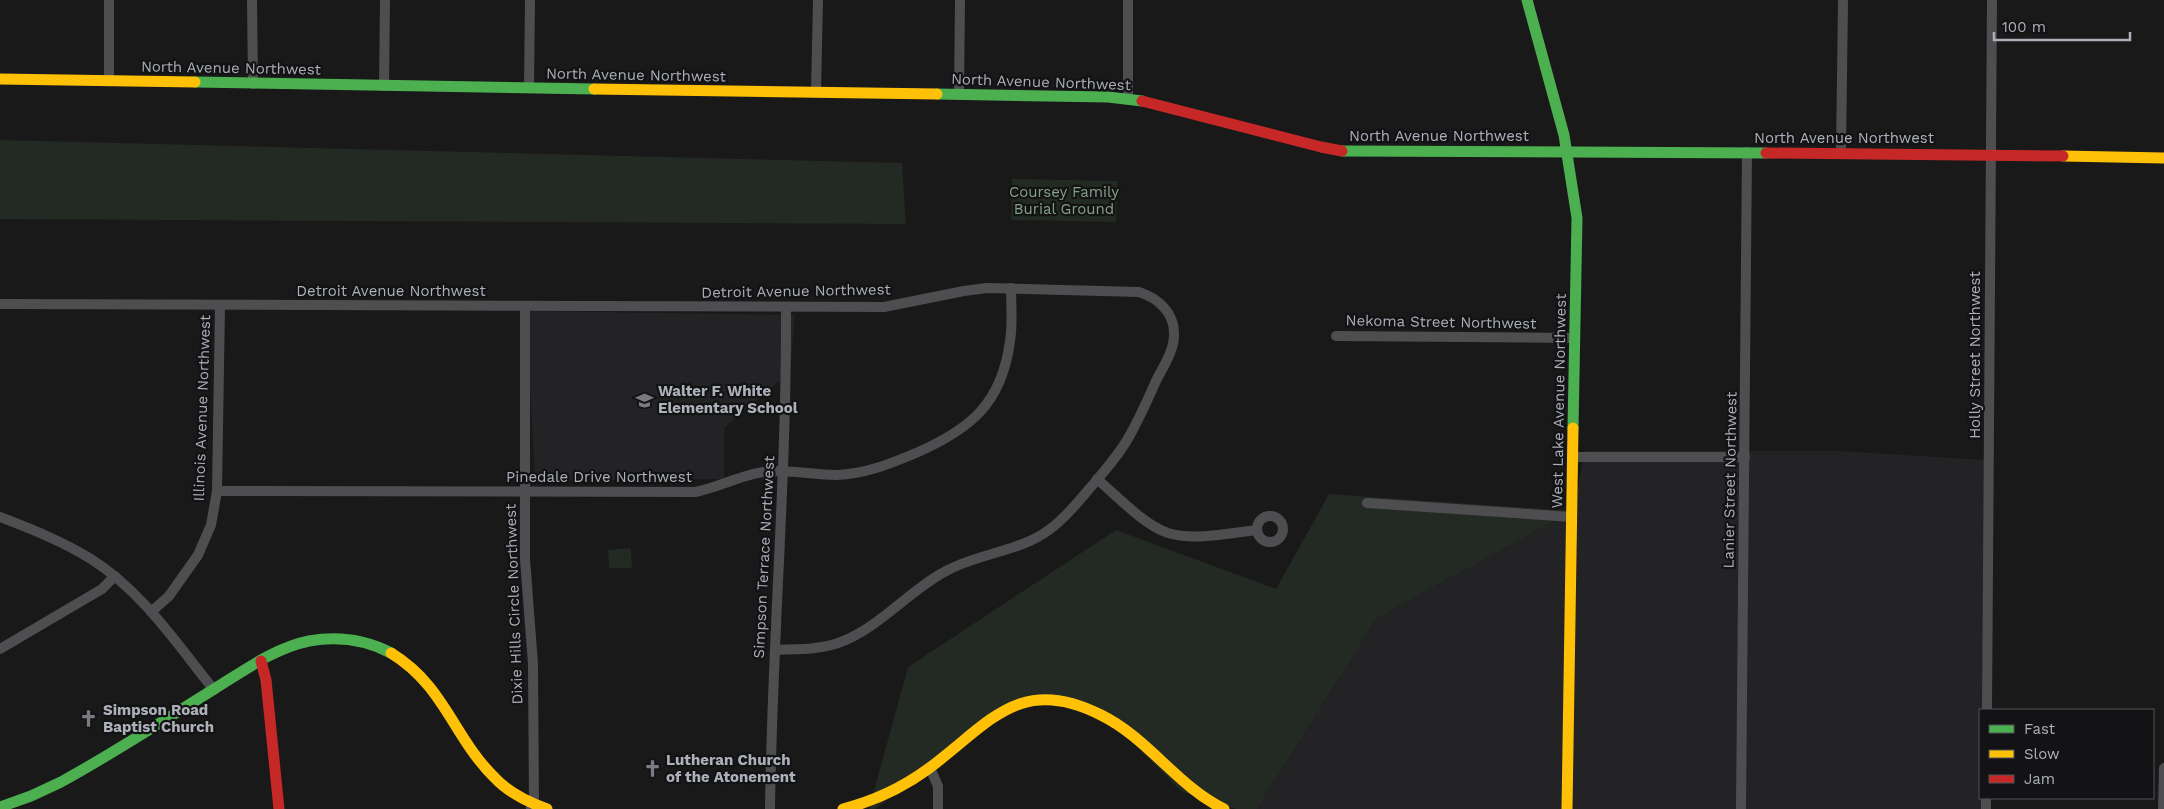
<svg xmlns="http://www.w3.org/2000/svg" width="2164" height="809" font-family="'Work Sans',sans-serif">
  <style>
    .built { fill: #232325 }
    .green { fill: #232923 }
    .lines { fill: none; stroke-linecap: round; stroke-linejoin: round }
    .street { stroke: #4e4e51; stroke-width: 10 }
    .fast { stroke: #4caf50; stroke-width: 11 }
    .slow { stroke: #ffc107; stroke-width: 11 }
    .jam { stroke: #c62828; stroke-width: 11 }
    .labels { text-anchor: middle; stroke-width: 4.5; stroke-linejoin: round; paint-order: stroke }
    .street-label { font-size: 15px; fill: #acb0b8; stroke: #131315 }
    .park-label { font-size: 15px; fill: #85a185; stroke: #131315 }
    .poi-label { font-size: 15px; font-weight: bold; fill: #acb0b8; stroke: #131315; text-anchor: start }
  </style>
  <rect width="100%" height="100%" fill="#191919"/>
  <g class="built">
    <polygon points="526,311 795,315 790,372 724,428 724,479 535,481"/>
    <polygon points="1585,451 1840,451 1985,460 1989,710 1980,710 1980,798 1989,798 1989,809 1257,809 1377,618 1573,511"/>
  </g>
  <g class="green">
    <polygon points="0,140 902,163 906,224 0,219"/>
    <polygon points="1012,179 1117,181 1116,222 1011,220"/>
    <polygon points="1329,494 1573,511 1377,618 1257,809 1236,809 1181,791 1099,708 1040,697 992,720 875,809 869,809 908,667 1116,530 1276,589"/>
    <polygon points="631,548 632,568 609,568 608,550"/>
  </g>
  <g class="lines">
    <g class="street">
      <polyline points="109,0 109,81"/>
      <polyline points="252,0 253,84"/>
      <polyline points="384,86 385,0"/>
      <polyline points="529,88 530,0"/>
      <polyline points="816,92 818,0"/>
      <polyline points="959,94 960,0"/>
      <polyline points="1128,98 1128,0"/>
      <polyline points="1841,153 1843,0"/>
      <path d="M0,304L884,307L964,291L987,288L1139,292C1158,298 1175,313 1174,335C1174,351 1163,367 1156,381C1148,399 1140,417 1130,435C1118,457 1100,476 1084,495C1072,509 1059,524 1043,534C1014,552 978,554 948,570C910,589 879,629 838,643C818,650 796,649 775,650"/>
      <polyline points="525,306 525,559 533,664 534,805 531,808"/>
      <polyline points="1336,336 1575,338"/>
      <polyline points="1573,457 1745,457"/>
      <path d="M1097,479C1117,496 1144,525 1168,533C1195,541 1230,533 1257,530"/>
      <path d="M217,491L695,492C719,487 741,475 764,472C788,469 812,475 836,475C865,474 890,464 916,453C971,429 1002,403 1010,341C1013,324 1011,306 1011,288"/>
      <polyline points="1367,503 1572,517"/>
      <circle cx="1270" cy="529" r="13"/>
      <path d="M0,517C31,529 62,541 91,559C142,591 176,643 214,690"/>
      <polyline points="151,612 169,596 198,555 211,525 217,491 220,305"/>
      <polyline points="0,649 102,589 115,576"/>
      <polyline points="1987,710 1992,0"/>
      <polyline points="930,768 938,786 938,809"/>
      <path d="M770,809C772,642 787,474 786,307"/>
      <polyline points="1741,809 1747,152"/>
      <polyline points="1986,809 1986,798"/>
      <polyline points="2163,809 2164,768"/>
    </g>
    <g class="fast">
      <polyline points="1527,0 1564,135 1577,218 1573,428"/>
      <polyline points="195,82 594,89"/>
      <polyline points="937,94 1108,97 1142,101"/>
      <polyline points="1342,151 1766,153"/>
      <path d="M0,807L31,796L61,782C112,754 161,722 211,691C242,672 274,648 309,641C337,636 366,640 391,653"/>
    </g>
    <g class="slow">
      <polyline points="0,79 195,82"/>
      <polyline points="594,89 937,94"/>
      <polyline points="2063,156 2164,158"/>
      <path d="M391,653C445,686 453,737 495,778C509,793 528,802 547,809"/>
      <path d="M843,809C874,801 902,788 928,769C988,725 1019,673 1101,715C1148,738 1177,786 1224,809"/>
      <polyline points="1567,809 1573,428"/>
    </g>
    <g class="jam">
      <polyline points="1142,101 1321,147 1342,151"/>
      <polyline points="1766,153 2063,156"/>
      <polyline points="261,661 266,680 279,809"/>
    </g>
  </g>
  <defs>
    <symbol id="school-bare" viewBox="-9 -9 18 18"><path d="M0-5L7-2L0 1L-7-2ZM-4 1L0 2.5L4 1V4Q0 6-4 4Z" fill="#797b80" stroke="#131315" stroke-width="2.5" paint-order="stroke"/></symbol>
    <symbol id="church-bare" viewBox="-9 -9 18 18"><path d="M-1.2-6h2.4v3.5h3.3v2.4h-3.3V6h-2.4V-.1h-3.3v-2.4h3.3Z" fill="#797b80" stroke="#131315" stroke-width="2.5" paint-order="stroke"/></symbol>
  </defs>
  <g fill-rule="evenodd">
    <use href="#school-bare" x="632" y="388" width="25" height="25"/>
    <use href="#church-bare" x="76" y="706" width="25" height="25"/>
    <use href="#church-bare" x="640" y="756" width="25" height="25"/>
  </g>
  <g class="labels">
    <g class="street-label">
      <text transform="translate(231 68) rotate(1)" y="5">North Avenue Northwest</text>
      <text transform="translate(636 75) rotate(1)" y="5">North Avenue Northwest</text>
      <text transform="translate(1041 82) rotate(2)" y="5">North Avenue Northwest</text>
      <text x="1439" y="141">North Avenue Northwest</text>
      <text x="1844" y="143">North Avenue Northwest</text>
      <text x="391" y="296">Detroit Avenue Northwest</text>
      <text transform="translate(796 291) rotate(-1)" y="5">Detroit Avenue Northwest</text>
      <text transform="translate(1441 322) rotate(1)" y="5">Nekoma Street Northwest</text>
      <text transform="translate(1975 355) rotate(-90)" y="5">Holly Street Northwest</text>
      <text transform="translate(1559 401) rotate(-89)" y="5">West Lake Avenue Northwest</text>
      <text transform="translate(202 408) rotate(-88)" y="5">Illinois Avenue Northwest</text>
      <text x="599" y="482">Pinedale Drive Northwest</text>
      <text transform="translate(1730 480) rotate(-89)" y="5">Lanier Street Northwest</text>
      <text transform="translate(764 557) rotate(-87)" y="5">Simpson Terrace Northwest</text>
      <text transform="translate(514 604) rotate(-92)" y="5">Dixie Hills Circle Northwest</text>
    </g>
    <g class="park-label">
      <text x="1064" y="197">Coursey Family<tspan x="1064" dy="17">Burial Ground</tspan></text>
    </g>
    <g class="poi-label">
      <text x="658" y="396">Walter F. White<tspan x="658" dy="17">Elementary School</tspan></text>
      <text x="103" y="715">Simpson Road<tspan x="103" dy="17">Baptist Church</tspan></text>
      <text x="666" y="765">Lutheran Church<tspan x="666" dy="17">of the Atonement</tspan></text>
    </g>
  </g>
  <rect x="1979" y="709" width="175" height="90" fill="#131315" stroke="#505256"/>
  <rect x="1989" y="725" width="25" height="8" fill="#4caf50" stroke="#505256"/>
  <text x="2024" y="734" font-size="15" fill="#acb0b8">Fast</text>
  <rect x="1989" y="750" width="25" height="8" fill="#ffc107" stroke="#505256"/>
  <text x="2024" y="759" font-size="15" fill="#acb0b8">Slow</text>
  <rect x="1989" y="775" width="25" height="8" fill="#c62828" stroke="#505256"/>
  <text x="2024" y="784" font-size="15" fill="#acb0b8">Jam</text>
  <path d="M1994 32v8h136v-8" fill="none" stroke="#acb0b8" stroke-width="2.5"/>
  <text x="2002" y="32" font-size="15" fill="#acb0b8" stroke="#131315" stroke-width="4" paint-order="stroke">100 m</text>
</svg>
